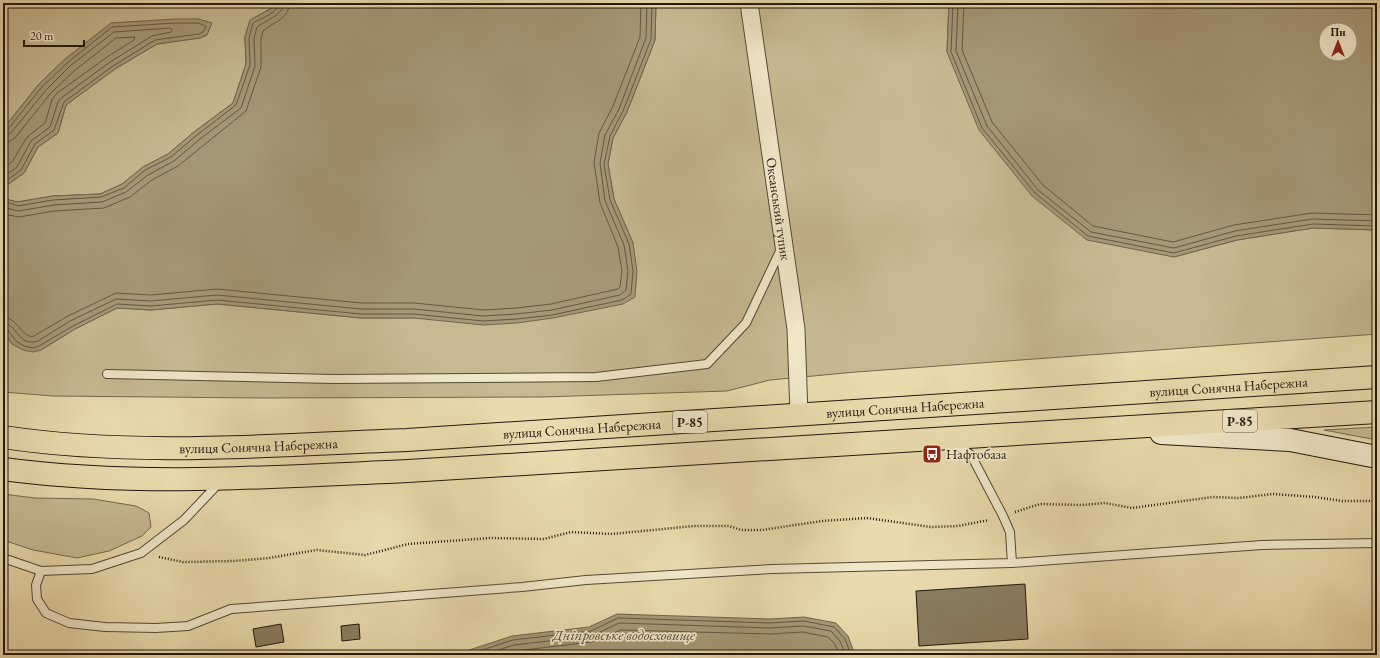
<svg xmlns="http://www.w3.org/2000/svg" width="1380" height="658" font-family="'EB Garamond',serif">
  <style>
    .green { fill: #c7ba92; stroke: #746850 }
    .water { fill: #a59877; stroke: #71644d; fill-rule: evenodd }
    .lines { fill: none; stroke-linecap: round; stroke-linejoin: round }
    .shore { stroke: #645843; stroke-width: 1 }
    .building { fill: #897d61; stroke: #22170f }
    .service-casing { stroke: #544836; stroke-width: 10 }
    .minor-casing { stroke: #544836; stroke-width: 19 }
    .secondary-casing { stroke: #22170f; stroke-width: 24 }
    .primary-casing { stroke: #22170f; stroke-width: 24 }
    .path { stroke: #22170f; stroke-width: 2.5; stroke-dasharray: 1 2; stroke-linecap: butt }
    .service { stroke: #f1e8ca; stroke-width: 8 }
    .minor { stroke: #f1e8ca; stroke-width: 17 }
    .secondary { stroke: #f1e8ca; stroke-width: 22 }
    .primary { stroke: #e9dbad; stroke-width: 22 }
    .labels { text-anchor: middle; stroke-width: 3.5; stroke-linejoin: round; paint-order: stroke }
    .shield { fill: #f1e8ca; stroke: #605647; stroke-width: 1 }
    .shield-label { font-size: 13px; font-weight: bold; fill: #22170f }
    .street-label { font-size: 14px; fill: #22170f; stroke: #f1e8ca }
    .poi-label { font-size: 14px; fill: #22170f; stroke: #f1e8ca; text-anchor: start }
    .water-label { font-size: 15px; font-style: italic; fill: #564b39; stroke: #f1e8ca }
  </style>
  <rect width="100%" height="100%" fill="#e9dbad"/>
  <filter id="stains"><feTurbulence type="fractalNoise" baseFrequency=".005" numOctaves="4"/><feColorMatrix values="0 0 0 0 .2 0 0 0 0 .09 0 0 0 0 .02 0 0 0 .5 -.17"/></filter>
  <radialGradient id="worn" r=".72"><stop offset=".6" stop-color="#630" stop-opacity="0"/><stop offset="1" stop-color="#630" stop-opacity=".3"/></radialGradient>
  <g class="green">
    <polygon points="9,3 276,3 272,8 250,20 245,37 246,64 233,103 194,132 168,154 143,167 122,184 100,194 53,196 17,202 6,199 3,193 3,188 24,173 38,147 58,133 66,105 115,69 157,44 200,38 207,35 199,19 111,23 64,60 39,84 3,129 3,7"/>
    <polygon points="656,3 949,3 947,52 1174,257 1237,240 1313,228 1377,230 1377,334 856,372 770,380 727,391 543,397 261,398 53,396 3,392 3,330 12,344 41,350 75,329 117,308 151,310 217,304 361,318 414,318 633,243 614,199 608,164 613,138 627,112 655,40"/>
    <polygon points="1377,427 1377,440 1324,430"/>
    <polygon points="3,494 35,498 93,499 136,506 149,513 151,527 142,536 109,551 77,558 33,550 3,540"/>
  </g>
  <g class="water">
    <polygon points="276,3 656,3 655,40 627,112 613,138 608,164 614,199 633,243 637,271 635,297 623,304 553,318 517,323 483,325 414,318 361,318 217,304 151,310 117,308 75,329 41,350 33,352 23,350 12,344 3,330 3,193 6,199 17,202 53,196 100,194 122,184 143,167 168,154 194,132 233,103 246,64 245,37 250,20 272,8"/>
    <path d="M949,3H1377V230L1313,228L1237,240L1174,257L1087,240L1032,196L979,130L947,52ZM1326,30H1350V54H1326Z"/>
    <polygon points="175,19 199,19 212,23 207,35 200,38 157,44 115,69 66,105 58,133 38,147 24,173 3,188 3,129 39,84 64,60 111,23"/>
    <polygon points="617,614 770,619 804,617 836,623 848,636 855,655 454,655 512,636 589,627"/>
    <polygon points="65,650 66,655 40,655 40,653"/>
  </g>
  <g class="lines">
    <g class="shore">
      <polyline points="953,3 951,52 982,128 1035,193 1088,236 1174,253 1236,236 1313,224 1377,226"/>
      <polyline points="958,3 956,51 987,126 1038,190 1091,232 1174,248 1235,231 1312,219 1377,221"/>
      <polyline points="964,3 962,50 992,122 1043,185 1093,226 1173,242 1234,225 1312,213 1377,215"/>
      <polyline points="3,131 8,129 42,87 67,63 112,27 175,23 198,23 206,26 204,31 199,34 155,40 113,66 64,102 54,130 35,144 21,170 3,183"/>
      <polyline points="3,136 11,133 46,90 70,66 114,32 170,28 172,29 171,32 152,36 110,62 61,98 58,102 50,127 31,141 17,167 3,177"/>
      <polyline points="3,142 10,141 15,138 50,94 74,71 116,38 135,37 134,40 107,57 56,94 52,100 45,123 27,137 12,162 3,169"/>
      <path d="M3,201L18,206L53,200L101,197L124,188L145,170L171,157L197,135L236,105L250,65L249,38L253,23C261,18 277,14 279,3"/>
      <path d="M3,207L18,211L54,205L102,202L126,192L148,175L174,161L200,139L241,108L255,66L254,38L257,27C266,20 283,16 284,3"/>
      <path d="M3,214L19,217L54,211L104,208L130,197L152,180L178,166L246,111L261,67V39L263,31C273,22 289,19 290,3"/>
      <path d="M3,317C18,318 19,334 32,337L68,316L116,293L151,295L217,289L361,303H414L484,310L516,308L551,304L618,289L620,287L622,271L618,247L600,203L594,162L599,133L613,106L640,37L641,3"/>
      <path d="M3,323C18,324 17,347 38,341L70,321L116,299L151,301L217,295L361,309H414L483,316L516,314L552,310L620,295L626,290L628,271L624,245L605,201L600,163L605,135L619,109L646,38L647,3"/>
      <polyline points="3,328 8,330 16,341 24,346 33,348 39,346 73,326 117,304 151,306 217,300 361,314 414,314 483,321 517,319 552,315 622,300 631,294 633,271 629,244 610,200 604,164 610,136 623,111 651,39 652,3"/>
      <polyline points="467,655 513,640 591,631 618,618 770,623 804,621 834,627 845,639 851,655"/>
      <polyline points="483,655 514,645 592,636 619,623 770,628 804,626 831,631 840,641 846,655"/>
      <polyline points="503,655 515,651 592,642 621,630 770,634 803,632 828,637 835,644 839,655"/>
    </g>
  </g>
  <g class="building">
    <polygon points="1025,584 1028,639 919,646 916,591"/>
    <polygon points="281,624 284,642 256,647 253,629"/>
    <polygon points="359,624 360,639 342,641 341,626"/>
  </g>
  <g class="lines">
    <defs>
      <g id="service">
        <polyline points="107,374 334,379 596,377 707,364 746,323 782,247"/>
        <polyline points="952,442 971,455 1003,516 1010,532 1012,563"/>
        <polyline points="3,558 41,571 92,569 141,553 184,520 220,482"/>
        <polyline points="41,571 36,585 37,599 46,613 69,623 105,627 156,628 188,626 231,609 352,600 522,587 586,580 772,569 1012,563 1262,545 1377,543"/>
      </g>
      <g id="minor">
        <path id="s1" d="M749,3L796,329L799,415"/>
      </g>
      <polyline id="secondary" points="1161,433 1290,440 1377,457"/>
      <g id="primary">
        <path id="s2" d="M3,437C136,457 274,445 407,440L1377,377"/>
        <path d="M3,469C138,487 273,477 408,471L1377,412"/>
      </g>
    </defs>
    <use href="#service" class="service-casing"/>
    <use href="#minor" class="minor-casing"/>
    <use href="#secondary" class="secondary-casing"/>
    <use href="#primary" class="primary-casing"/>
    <g class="path">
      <polyline points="1015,512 1040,504 1082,505 1105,503 1132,508 1213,497 1239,498 1273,494 1315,497 1342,501 1377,501"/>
      <polyline points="159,557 183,562 234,561 269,558 317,550 365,555 408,544 490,538 544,539 571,532 612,534 694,526 729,526 741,530 762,530 822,521 867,518 931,527 958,526 989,520"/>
    </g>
    <use href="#service" class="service"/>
    <use href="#minor" class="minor"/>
    <use href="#secondary" class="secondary"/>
    <use href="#primary" class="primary"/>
  </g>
  <defs>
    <symbol id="bus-square" viewBox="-11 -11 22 22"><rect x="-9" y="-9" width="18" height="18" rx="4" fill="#8f2418" stroke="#f1e8ca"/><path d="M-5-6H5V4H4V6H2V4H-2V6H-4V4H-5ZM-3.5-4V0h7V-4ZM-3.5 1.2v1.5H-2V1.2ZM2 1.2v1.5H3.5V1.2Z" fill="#fff"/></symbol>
  </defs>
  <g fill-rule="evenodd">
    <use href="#bus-square" x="921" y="443" width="22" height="22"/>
  </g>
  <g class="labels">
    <g class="shield">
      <rect x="1223" y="410" width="34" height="22" rx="3"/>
      <rect x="673" y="411" width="34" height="22" rx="3"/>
    </g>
    <g class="shield-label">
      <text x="1240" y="426">Р-85</text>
      <text x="690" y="427">Р-85</text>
    </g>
    <g class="street-label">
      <text dy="5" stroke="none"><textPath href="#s1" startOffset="208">Океанський тупик</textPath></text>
      <text dy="5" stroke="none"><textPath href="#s2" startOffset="1228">вулиця Сонячна Набережна</textPath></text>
      <text dy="5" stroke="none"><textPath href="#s2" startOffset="904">вулиця Сонячна Набережна</textPath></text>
      <text dy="5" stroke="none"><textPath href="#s2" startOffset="580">вулиця Сонячна Набережна</textPath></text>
      <text dy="5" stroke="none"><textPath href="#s2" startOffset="256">вулиця Сонячна Набережна</textPath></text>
    </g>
    <g class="poi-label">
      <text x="946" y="459">Нафтобаза</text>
    </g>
    <g class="water-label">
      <text x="624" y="640">Дніпровське водосховище</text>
    </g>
  </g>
  <rect width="1380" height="658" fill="none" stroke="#e9dbad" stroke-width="16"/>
  <rect x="4" y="4" width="1372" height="650" fill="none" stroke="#22170f" stroke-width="2"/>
  <rect x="8" y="8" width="1364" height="642" fill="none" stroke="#22170f"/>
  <g transform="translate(1338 42)"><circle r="19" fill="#f1e8ca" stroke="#9e947f"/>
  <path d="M0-3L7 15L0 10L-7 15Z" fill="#8f2418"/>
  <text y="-6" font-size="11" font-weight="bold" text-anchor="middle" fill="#22170f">Пн</text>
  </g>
  <path d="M24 40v6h60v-6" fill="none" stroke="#22170f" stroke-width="2"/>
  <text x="30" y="40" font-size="12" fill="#22170f" stroke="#f1e8ca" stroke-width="3" paint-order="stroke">20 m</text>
  <rect width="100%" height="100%" filter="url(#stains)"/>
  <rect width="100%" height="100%" fill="url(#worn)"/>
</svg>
